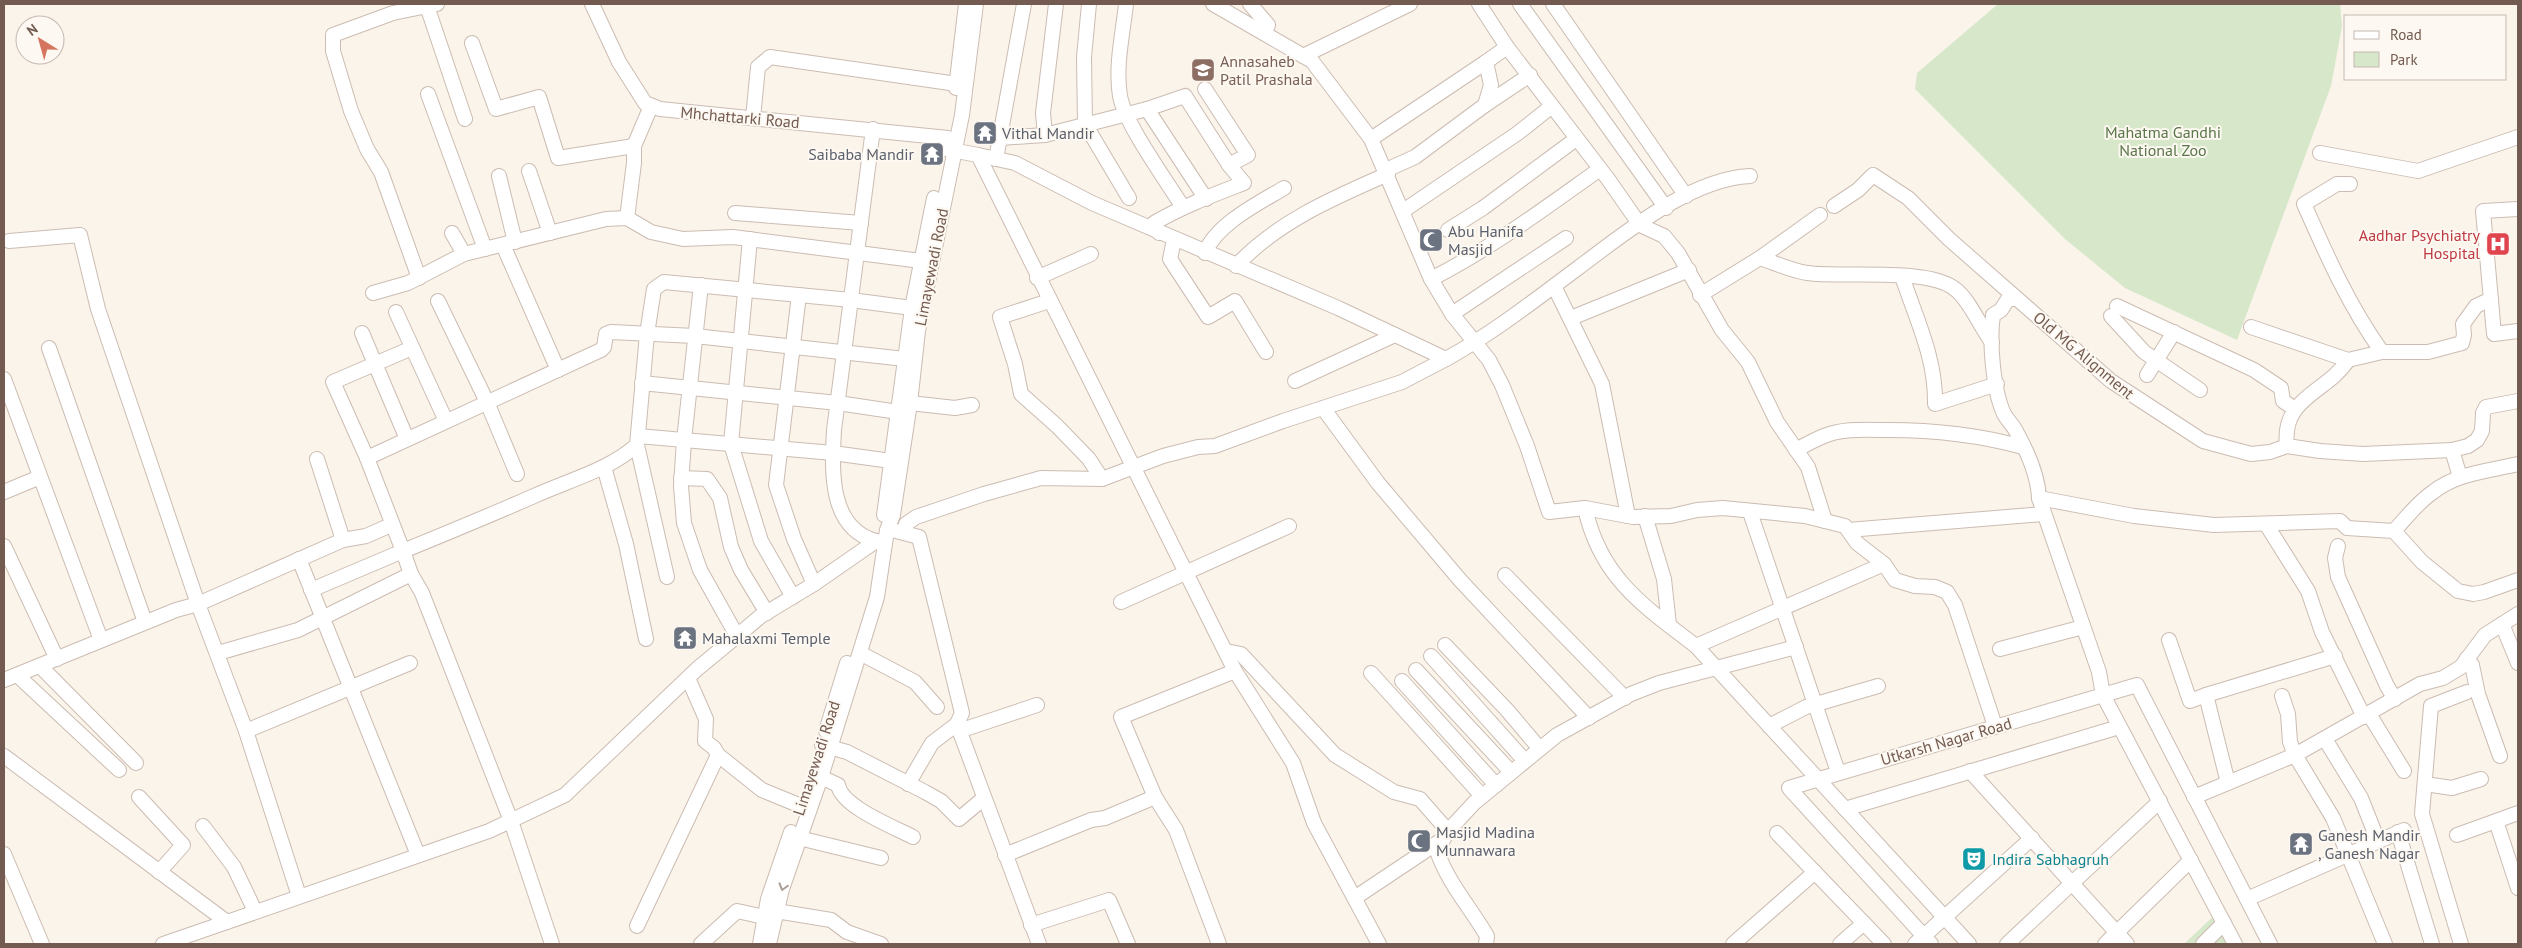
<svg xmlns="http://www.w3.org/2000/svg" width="2522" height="948" font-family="'PT Sans',sans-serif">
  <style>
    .green { fill: #d7e7ca }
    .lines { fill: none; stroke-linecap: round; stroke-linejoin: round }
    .minor-casing { stroke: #ccbcb2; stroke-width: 16 }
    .minor { stroke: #fff; stroke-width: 14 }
    .oneway { stroke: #ab9d97 }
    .labels { text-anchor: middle; stroke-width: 4; stroke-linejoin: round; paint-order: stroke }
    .education-label { font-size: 16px; fill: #785e54; stroke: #fdf8f1; text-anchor: start }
    .street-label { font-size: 16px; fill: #735b51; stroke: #fdf8f1 }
    .park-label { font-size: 16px; fill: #59774a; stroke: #fdf8f1 }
    .worship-label { font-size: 16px; fill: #5b616d; stroke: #fdf8f1; text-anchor: start }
    .health-label { font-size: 16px; fill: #be3a42; stroke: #fdf8f1; text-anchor: end }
    .culture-label { font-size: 16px; fill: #0d838f; stroke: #fdf8f1; text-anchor: start }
  </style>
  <rect width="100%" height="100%" fill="#faf4eb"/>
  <g class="green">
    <polygon points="1998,4 2340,4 2342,26 2331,86 2237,340 2125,288 2065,239 1915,89 1917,73"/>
    <polygon points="2218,912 2233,944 2184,944"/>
  </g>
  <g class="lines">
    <defs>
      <g id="minor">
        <polyline points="592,4 619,62 645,103 660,109 948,138"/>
        <polyline points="1089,4 1084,57 1085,124 1129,198"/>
        <path d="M1126,4C1123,33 1115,66 1120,96C1125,124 1166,180 1182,206"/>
        <polyline points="1213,4 1312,61 1371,139 1431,279 1452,314 1489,360 1502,385 1527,446 1549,512 1585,508 1633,517 1671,516 1697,510 1723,508 1805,516 1845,526 1857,543 1884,564 1895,580 1915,586 1935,587 1947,592 1955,605 1995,726"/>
        <polyline points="1250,4 1268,25 1264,33"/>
        <polyline points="1479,4 1507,47 1608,179 1640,225 1664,236 1678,253 1722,330 1748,362 1777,422 1808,467 1825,521"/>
        <polyline points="1520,4 1666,208"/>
        <polyline points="1553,4 1686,196"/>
        <polyline points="427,6 465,119"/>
        <polyline points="472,43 496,109 539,97 558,158 634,146"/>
        <polyline points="1303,56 1410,4"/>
        <polyline points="956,88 966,4"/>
        <polyline points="428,94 485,249"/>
        <polyline points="1485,105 1530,75"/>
        <polyline points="1147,109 1206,199"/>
        <polyline points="753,118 758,67 770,57 957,84"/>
        <path d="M873,129L834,430C832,469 828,528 876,541"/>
        <polyline points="1045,135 1043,113 1056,4"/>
        <polyline points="1000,138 1045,135 1147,109 1185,96 1229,165"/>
        <polyline points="1371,139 1486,62"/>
        <polyline points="946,149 978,155 1235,671 1293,763 1314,823 1379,944"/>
        <polyline points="2320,153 2418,171 2518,137"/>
        <polyline points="996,159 1024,4"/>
        <polyline points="1386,170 1415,157 1485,105 1491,85 1486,62 1507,47"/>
        <polyline points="529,171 550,233"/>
        <polyline points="499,176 515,242"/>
        <path d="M2350,184H2337L2304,204C2327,256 2349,306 2382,352"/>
        <polyline points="1834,206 1858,190 1873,175 1908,198 1949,239 2111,381 2203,441 2251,454 2270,452 2287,446 2320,451 2363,454 2452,450 2468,446 2477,440 2482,431 2483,413 2486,407 2518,401"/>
        <polyline points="2518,209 2483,211 2494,334 2518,331"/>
        <polyline points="1403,211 1518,133 1552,106"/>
        <polyline points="735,213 861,223"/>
        <polyline points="627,218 634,163 634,146 651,106"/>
        <polyline points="1448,230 1483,208 1576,139"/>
        <polyline points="452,233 464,254 606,219 627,218 651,232 683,239 733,237 929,262"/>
        <path d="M1159,233L1154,223C1183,206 1213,195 1244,183L1229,165L1248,155L1205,89"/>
        <polyline points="750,239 731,444 761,541 793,597"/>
        <polyline points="1174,240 1170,259 1208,317 1235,301 1266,352"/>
        <polyline points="503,245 558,370"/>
        <path d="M1205,253C1216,224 1259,203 1284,188"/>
        <path d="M1760,258C1775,263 1792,271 1807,273C1843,278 1928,267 1955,289C1970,300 1980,327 1992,342"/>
        <path d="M1236,266C1277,222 1333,198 1388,174"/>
        <path d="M1902,276C1916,319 1936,358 1935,404L1997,384"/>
        <polyline points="419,278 381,172 367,149 351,111 333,51 333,35 393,13 437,4"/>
        <polyline points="1037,278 1091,254"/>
        <path d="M1431,279C1492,248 1545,208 1600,169"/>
        <polyline points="701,285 684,440 681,486 684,523 700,570 737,636"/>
        <polyline points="1554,286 1602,384 1628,516"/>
        <polyline points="373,293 408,283 464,254"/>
        <polyline points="799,295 776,485 794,539 814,584"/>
        <polyline points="1700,295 1760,258 1820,215"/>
        <path d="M2017,299H2008L2001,310L1993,315C1989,341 1993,390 2004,414C2008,421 2014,426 2017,433C2028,453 2038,475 2039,498L2134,516L2214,525L2340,521L2347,528L2394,531L2422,562L2458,591L2473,594L2484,592L2518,580"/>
        <polyline points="438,301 487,402 517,474"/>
        <polyline points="1049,301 1000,317 1015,364 1021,394 1057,426 1089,459 1102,479"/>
        <polyline points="2117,306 2254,370 2281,388 2283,401 2295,409"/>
        <polyline points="396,312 446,421"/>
        <polyline points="1452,314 1566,238"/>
        <polyline points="2111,316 2144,352 2200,390"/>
        <polyline points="1571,318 1689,270"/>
        <polyline points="2251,327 2348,360 2382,352 2428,352 2462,343 2464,335 2463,324 2476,306 2491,299"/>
        <polyline points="362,333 407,439"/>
        <polyline points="49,348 145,622"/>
        <path d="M412,348L333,382L367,458L403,551C447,533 491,515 534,496C569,480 609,470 637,445L647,334L654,289L664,282L851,300L912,308"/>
        <path d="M1446,359C1493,333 1535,300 1578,268C1625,233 1690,179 1750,176"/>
        <polyline points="2147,375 2174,332"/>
        <polyline points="4,379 101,640"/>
        <polyline points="1295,381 1395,335"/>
        <polyline points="642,383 838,403 898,412"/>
        <polyline points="910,403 955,408 972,405"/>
        <polyline points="1323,408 1378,483 1460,580 1589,718"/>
        <polyline points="638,436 833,453 891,461"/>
        <polyline points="637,445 667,577"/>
        <path d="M2287,446C2281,397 2327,393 2348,360"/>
        <path d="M1796,450C1805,445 1814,440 1824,436C1844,428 1866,430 1888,430C1934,430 1979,435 2023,447"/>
        <polyline points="2452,450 2460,477"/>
        <polyline points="367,458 601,350 604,347 606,334 611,332 695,336 905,359"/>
        <polyline points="317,459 343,540 366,536 391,525"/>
        <polyline points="604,467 626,544 646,639"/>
        <polyline points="681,478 707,479 720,498 731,547 741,570 767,613"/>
        <polyline points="4,492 40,477"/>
        <polyline points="2039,498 2099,672 2103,695 2235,944"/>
        <path d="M1585,508C1600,577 1643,606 1696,646L1969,944"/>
        <polyline points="1750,512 1838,772"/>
        <polyline points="884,515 912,308 934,198"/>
        <polyline points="1645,516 1664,579 1669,625"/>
        <polyline points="2266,524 2308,591 2322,632 2364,717"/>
        <polyline points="1848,530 2044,514"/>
        <polyline points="896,531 919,537 962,713 957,724 1039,944"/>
        <path d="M2394,531C2406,518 2418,502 2433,492C2457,473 2489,471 2518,464"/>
        <polyline points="904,532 906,524 916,517 984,494 1041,478 1102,479 1163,456 1198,447 1215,446 1283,421 1402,382 1446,359 1338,308 1092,203 1015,163 978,155"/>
        <polyline points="4,546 57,659"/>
        <polyline points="2338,546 2335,558 2338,577 2387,686 2395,699"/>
        <polyline points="299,559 418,855"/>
        <polyline points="411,574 422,593 511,821 552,944"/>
        <polyline points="1505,575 1625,698"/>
        <polyline points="1121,602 1289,526"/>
        <polyline points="2502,624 2518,663"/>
        <polyline points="2169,640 2190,701 2206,695 2228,783"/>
        <polyline points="1445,645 1507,710 1540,749"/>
        <polyline points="1696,646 1884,564"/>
        <polyline points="2000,649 2083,627"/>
        <polyline points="1226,651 1241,654 1335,755 1394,792 1420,799 1448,831"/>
        <polyline points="218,653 298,630 411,574 403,551 311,590"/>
        <polyline points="860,653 915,682 937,707"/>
        <polyline points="1431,656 1525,761"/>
        <polyline points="2467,658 2472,665 2478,694 2500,756"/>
        <polyline points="40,666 136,763"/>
        <polyline points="1416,670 1511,772"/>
        <polyline points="1371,673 1482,796"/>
        <polyline points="17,675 119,770"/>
        <polyline points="688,678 706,719 705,741 714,748 718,755 762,790 801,806"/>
        <polyline points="4,680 176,610 198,604 98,309 80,235 9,241"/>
        <polyline points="1402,681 1496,785"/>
        <polyline points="2206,695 2335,656"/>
        <polyline points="2282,696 2288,714 2290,742 2295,755 2333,818 2385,944"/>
        <polyline points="2369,714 2404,771"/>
        <polyline points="1769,726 1806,707 1878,686"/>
        <polyline points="246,731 410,663"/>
        <polyline points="826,731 847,663"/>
        <polyline points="959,731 1037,705"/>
        <polyline points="2325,739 2361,798 2378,841"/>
        <polyline points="822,745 847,752 925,792 941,801 959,819 984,798"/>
        <polyline points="4,756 227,922 489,831 565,795 697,669 737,636 761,616 814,584 876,541 885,542"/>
        <polyline points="1970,771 2127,944"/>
        <path d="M821,777L838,785C842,807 894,827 913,837"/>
        <polyline points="908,784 932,743 957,724"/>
        <polyline points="2425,784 2452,788 2481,779"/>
        <polyline points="139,797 183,845 159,872"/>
        <polyline points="2194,797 2295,755 2420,684 2443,678 2461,667 2485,635 2518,614"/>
        <polyline points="1845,809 2119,727"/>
        <polyline points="2496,821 2518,813"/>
        <polyline points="203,826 234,867 255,911"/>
        <polyline points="2398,832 2432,944"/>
        <polyline points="1777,833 1884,944"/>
        <polyline points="2457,835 2496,821 2518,888"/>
        <polyline points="799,838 881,858"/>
        <polyline points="4,854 42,944"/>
        <polyline points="1005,855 1091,820 1105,818 1155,797"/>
        <polyline points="299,896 246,731 198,604 343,540"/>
        <polyline points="1356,897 1443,839"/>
        <polyline points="2247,899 2404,830"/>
        <polyline points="776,911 831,920 847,932 881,944"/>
        <polyline points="1031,925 1109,900 1128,944"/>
        <polyline points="637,926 718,755"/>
        <polyline points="163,944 227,922"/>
        <polyline points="701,944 737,911 764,917"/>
        <polyline points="760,944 768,899 791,832"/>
        <polyline points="769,944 782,889 821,777 877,597 887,530 893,515 910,403 918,331 962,115 976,4"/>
        <polyline points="1219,944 1176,830 1155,797 1121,717 1235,671"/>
        <path d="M1486,944L1487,936C1470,907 1448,883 1437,851L1448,831L1474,803L1557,735L1631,694L1659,683L1796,647"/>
        <polyline points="1733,944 1815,872"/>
        <polyline points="1840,944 1864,923"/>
        <polyline points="1915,944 2032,838"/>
        <polyline points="1931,944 1789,788 2137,685 2270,944"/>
        <polyline points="2007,944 2160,801"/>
        <polyline points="2105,944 2191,860"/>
        <polyline points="2203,944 2224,923"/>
        <polyline points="2461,944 2422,814 2431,706 2467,692"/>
      </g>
    </defs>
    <use href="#minor" class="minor-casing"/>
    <use href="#minor" class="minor"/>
  </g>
  <defs><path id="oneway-chevron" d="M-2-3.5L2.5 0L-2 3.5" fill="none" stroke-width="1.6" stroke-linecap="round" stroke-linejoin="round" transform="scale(1.25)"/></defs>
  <use class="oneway" href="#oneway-chevron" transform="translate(783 887) rotate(106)"/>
  <defs>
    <symbol id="university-square" viewBox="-11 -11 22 22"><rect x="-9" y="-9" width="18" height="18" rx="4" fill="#8d6e63" stroke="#fdf8f1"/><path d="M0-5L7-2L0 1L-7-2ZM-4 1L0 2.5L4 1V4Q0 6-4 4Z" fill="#fff"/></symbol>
    <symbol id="temple-square" viewBox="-11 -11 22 22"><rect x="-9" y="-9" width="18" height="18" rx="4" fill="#6b7280" stroke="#fdf8f1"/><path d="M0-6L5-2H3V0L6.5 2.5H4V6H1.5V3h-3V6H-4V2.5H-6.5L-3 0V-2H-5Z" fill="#fff"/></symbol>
    <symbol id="mosque-square" viewBox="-11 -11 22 22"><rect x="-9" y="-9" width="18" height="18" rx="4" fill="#6b7280" stroke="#fdf8f1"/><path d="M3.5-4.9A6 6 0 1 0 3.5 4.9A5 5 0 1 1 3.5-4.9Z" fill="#fff"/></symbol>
    <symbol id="hospital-square" viewBox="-11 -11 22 22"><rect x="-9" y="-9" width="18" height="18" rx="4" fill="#e0444e" stroke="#fdf8f1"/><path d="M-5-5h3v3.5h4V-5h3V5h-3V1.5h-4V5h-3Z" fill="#fff"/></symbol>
    <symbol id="theatre-square" viewBox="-11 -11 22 22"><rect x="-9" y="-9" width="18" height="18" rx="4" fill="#0f9aa8" stroke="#fdf8f1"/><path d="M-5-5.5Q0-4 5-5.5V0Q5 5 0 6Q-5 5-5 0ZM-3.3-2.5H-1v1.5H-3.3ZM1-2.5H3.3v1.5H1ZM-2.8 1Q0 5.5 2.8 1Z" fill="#fff"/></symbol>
  </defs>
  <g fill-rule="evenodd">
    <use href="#university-square" x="1189" y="56" width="28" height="28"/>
    <use href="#temple-square" x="971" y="119" width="28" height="28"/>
    <use href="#temple-square" x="918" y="140" width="28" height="28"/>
    <use href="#mosque-square" x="1417" y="226" width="28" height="28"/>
    <use href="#hospital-square" x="2484" y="230" width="28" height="28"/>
    <use href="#temple-square" x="671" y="624" width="28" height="28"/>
    <use href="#mosque-square" x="1405" y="827" width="28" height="28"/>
    <use href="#temple-square" x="2287" y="830" width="28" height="28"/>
    <use href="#theatre-square" x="1960" y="845" width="28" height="28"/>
  </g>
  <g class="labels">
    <g class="education-label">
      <text x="1220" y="67">Annasaheb<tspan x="1220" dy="18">Patil Prashala</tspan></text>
    </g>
    <g class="street-label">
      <text transform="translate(740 117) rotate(5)" y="6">Mhchattarki Road</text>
      <text transform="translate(931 267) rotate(-79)" y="6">Limayewadi Road</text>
      <text transform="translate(2084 355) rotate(40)" y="6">Old MG Alignment</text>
      <text transform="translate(1946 741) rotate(-16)" y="6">Utkarsh Nagar Road</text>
      <text transform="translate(816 758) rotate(-72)" y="6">Limayewadi Road</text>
    </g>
    <g class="park-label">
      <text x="2163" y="138">Mahatma Gandhi<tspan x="2163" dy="18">National Zoo</tspan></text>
    </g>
    <g class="worship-label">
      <text x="1002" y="139">Vithal Mandir</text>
      <text x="914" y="160" text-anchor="end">Saibaba Mandir</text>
      <text x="1448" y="237">Abu Hanifa<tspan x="1448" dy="18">Masjid</tspan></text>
      <text x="702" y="644">Mahalaxmi Temple</text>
      <text x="1436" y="838">Masjid Madina<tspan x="1436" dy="18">Munnawara</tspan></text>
      <text x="2318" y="841">Ganesh Mandir<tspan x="2318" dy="18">, Ganesh Nagar</tspan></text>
    </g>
    <g class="health-label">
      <text x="2480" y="241">Aadhar Psychiatry<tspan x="2480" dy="18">Hospital</tspan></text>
    </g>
    <g class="culture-label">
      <text x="1992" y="865">Indira Sabhagruh</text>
    </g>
  </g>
  <rect width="2522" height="948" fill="none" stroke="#735b51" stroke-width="10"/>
  <rect x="2344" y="15" width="162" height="65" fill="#fdf8f1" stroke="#c6b9b1"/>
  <rect x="2354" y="31" width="25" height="8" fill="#ffffff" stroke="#c6b9b1"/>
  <text x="2390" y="40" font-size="15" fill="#735b51">Road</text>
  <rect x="2354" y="52" width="25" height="15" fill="#d7e7ca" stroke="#c6b9b1"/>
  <text x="2390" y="65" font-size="15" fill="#735b51">Park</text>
  <g transform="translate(40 40) rotate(323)"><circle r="24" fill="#fdf8f1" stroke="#c6b9b1"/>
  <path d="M0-4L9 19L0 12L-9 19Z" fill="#d5755f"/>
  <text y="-8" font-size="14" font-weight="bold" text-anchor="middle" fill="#735b51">N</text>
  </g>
</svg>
